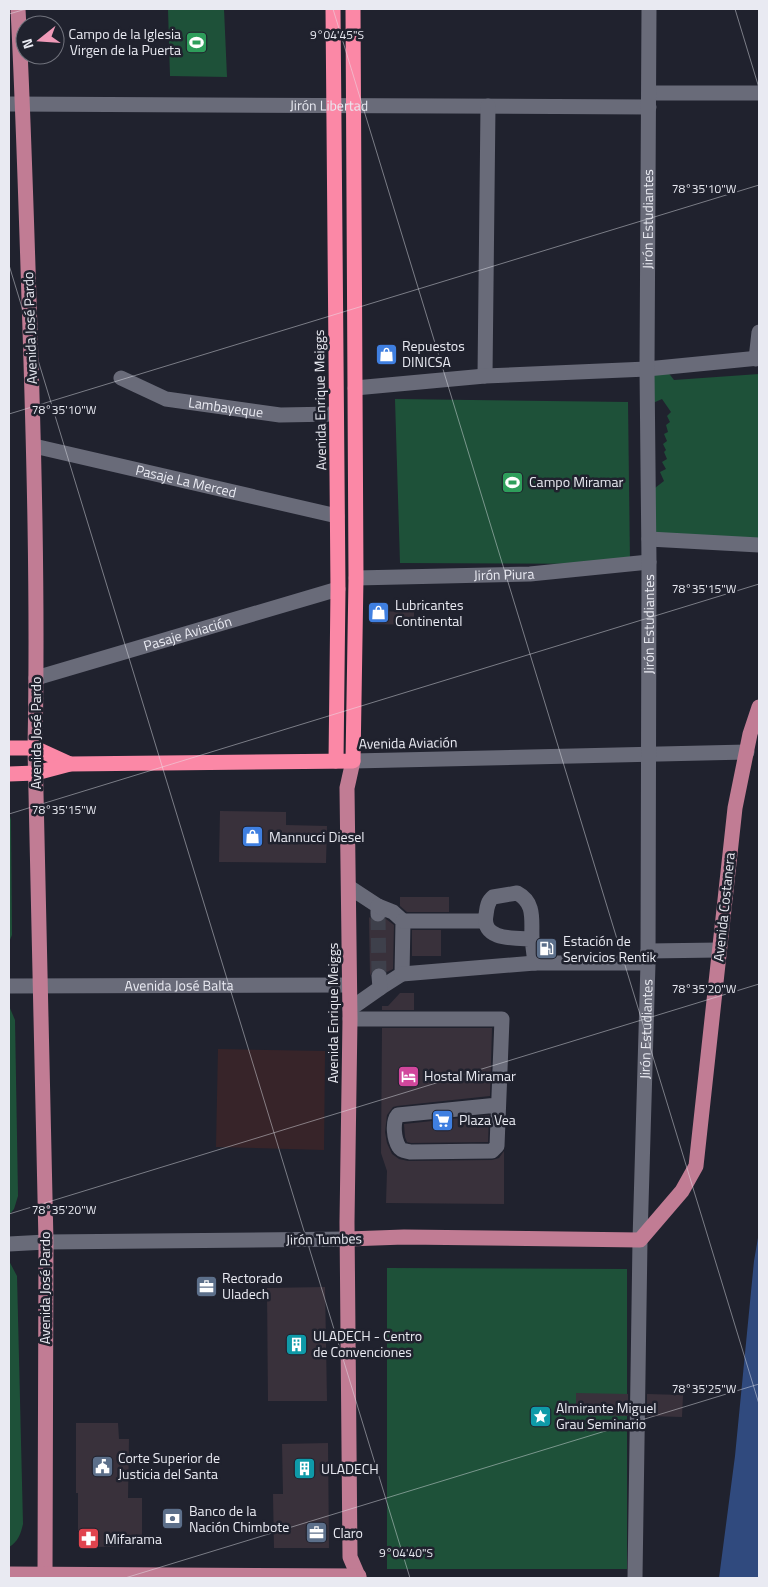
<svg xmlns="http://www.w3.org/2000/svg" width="768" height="1587" font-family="'Titillium Web',sans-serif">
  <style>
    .education { fill: #372429 }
    .green { fill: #1e5139 }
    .water { fill: #304a7e }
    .building { fill: #39313b }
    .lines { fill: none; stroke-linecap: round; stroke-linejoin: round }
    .minor-tunnel { stroke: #3e404b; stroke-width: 15; stroke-dasharray: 15 8; stroke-linecap: butt }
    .minor { stroke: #696b79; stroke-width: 15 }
    .major { stroke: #c17c94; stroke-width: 15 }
    .highway { stroke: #fb88a6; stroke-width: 15 }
    .ticks { fill: none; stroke: #e9eaf2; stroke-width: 1; stroke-opacity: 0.45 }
    .labels { text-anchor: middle; stroke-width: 5; stroke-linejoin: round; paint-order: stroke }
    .poi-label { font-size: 14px; fill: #e9eaf2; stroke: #20222e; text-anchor: start }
    .street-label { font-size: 14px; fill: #e9eaf2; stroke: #20222e }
    .ticks-label { font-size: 12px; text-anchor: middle; fill: #e9eaf2; stroke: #20222e; stroke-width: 5; stroke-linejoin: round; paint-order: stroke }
  </style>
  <rect width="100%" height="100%" fill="#20222e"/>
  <polygon class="education" points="218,1049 325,1051 324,1150 216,1147"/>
  <g class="green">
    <polygon points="168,9 224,9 227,77 170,76"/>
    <polygon points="667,371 674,380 759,374 759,540 658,534 652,531 651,491 664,481 660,472 666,469 662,462 667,459 664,452 666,450 663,444 667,441 664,434 668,432 666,425 670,422 667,416 671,412 662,399 653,403 650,388 655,374"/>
    <polygon points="395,399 628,402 630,564 400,563"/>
    <polygon points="9,812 11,820 12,935 9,942"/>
    <polygon points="9,1006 15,1020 18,1196 14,1209 9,1215"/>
    <path d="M9,1261L17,1276L23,1524C21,1533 18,1542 9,1547Z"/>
    <polygon points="387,1268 627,1269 627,1569 387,1569"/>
  </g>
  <polygon class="water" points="759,1232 759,1578 719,1578 735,1456 754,1261"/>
  <g class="building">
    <polygon points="372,611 414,612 414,625 372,624"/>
    <polygon points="220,811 286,812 286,825 327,826 326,863 219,862"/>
    <polygon points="400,897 449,897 449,912 407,912 400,906"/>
    <polygon points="369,917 374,922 378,923 386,919 394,925 393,969 387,972 383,968 378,967 373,969 370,976"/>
    <rect x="412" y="930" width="29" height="26"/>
    <polygon points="400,993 414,993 414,1010 382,1010 382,1006 388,1006"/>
    <polygon points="382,1028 492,1028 490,1096 397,1106 393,1107 387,1115 385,1132 387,1143 392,1154 399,1159 408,1161 492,1160 499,1158 504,1151 504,1204 386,1203 387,1171 381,1153"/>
    <polygon points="489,1115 488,1142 411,1143 407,1142 405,1137 404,1124"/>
    <polygon points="325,1287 327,1401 268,1401 267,1288"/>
    <polygon points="576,1393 628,1394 628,1416 576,1415"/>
    <polygon points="647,1394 683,1395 682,1417 647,1416"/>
    <polygon points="76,1423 118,1423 119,1439 129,1439 128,1498 142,1498 142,1546 95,1547 84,1541 78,1533 78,1493 76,1493"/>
    <polygon points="328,1443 329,1548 274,1548 273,1494 283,1494 282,1444"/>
  </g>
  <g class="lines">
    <polyline class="minor-tunnel" points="378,915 379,976"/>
    <g class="minor">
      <polyline points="649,93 759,93"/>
      <path id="s1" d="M9,104L649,107"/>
      <polyline points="756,359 759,332"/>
      <polyline points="485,376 488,106"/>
      <path id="s2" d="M121,378L166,399L280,415L336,414"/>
      <polyline points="355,388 485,376 647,369 759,358"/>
      <path id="s3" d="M34,446L337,516"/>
      <polyline points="649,539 759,545"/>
      <path id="s4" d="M356,578L530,574L649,562"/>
      <path id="s5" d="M36,678L338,589"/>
      <polyline points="353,761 747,752"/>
      <polyline points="349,887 378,906 378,914"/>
      <polyline points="378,906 393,912 403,921 402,974 380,988"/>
      <polyline points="403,921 485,921"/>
      <path d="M532,939C516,938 481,941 486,915C487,908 487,902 493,897L517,893C536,903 531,921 532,939C533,947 534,955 535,963"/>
      <polyline points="648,951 719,950"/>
      <polyline points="402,974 535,963 648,963"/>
      <path id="s6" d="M9,986L349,985"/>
      <polyline points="350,1009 380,988 379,976"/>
      <path d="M350,1019H502L497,1146L492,1151L410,1152C406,1151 401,1151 399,1147C394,1139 392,1122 398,1115L498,1105"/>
      <polyline points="9,1244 46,1242 348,1239"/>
      <path id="s7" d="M635,1578L640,1240L648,963L649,562L647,369L649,9"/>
    </g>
    <g class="major">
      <path d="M18,9C23,105 26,202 29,299C34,449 38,598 35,748L46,1242L45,1578"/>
      <polyline points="353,761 347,788 350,1019 347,1222 350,1557 359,1578"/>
      <polyline points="348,1239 404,1237 640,1240 682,1191 696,1166 735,808 750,734 759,707"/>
      <polyline points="9,1574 359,1576"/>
    </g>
    <g class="highway">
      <polyline points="333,9 338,589 336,761"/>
      <polyline points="9,748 35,748 70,764"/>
      <polyline points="9,774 36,773 70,764 353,761 356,578 353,9"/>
    </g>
  </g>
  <path class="ticks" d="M333,9L759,1404M735,9L759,88M9,14L26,9M9,265L410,1578M9,414L759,185M9,814L759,584M9,1214L759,984M125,1578L759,1384"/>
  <defs>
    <symbol id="stadium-square" viewBox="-11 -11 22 22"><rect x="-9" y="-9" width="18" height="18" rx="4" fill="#2e9e5b" stroke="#20222e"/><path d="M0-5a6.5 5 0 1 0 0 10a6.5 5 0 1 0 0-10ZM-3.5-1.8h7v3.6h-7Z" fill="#fff"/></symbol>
    <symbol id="shop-square" viewBox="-11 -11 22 22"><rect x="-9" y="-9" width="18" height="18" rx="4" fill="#3f7fe0" stroke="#20222e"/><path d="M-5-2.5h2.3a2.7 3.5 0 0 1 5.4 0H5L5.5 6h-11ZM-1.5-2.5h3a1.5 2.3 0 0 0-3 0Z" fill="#fff"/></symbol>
    <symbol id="fuel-square" viewBox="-11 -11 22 22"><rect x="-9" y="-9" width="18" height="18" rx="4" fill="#5c6f8a" stroke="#20222e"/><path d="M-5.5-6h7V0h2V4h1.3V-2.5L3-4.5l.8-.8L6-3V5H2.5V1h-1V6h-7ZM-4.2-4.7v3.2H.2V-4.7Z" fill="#fff"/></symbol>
    <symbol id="hotel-square" viewBox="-11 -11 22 22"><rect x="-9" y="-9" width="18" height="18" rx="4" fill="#d1479c" stroke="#20222e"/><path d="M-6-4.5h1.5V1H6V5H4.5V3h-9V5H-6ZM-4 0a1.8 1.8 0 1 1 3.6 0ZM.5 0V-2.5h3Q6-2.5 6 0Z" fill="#fff"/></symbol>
    <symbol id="supermarket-square" viewBox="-11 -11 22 22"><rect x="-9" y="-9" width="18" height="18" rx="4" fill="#3f7fe0" stroke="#20222e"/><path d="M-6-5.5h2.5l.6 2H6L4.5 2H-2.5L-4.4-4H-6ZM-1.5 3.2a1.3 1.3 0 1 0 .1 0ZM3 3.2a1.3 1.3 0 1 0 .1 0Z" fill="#fff"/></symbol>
    <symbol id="office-square" viewBox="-11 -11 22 22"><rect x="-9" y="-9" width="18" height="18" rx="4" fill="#5c6f8a" stroke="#20222e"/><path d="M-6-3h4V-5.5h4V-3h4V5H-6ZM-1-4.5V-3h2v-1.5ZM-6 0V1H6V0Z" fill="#fff"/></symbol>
    <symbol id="building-square" viewBox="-11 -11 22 22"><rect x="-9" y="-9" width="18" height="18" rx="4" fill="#0f9aa8" stroke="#20222e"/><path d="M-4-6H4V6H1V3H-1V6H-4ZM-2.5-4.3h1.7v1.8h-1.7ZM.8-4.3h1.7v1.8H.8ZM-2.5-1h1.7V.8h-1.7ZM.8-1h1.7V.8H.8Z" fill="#fff"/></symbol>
    <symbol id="sight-square" viewBox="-11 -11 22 22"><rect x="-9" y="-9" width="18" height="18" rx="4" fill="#0f9aa8" stroke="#20222e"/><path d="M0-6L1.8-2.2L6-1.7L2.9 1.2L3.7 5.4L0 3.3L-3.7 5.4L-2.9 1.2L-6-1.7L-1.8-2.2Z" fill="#fff"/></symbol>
    <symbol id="civic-square" viewBox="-11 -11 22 22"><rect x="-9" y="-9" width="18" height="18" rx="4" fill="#5c6f8a" stroke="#20222e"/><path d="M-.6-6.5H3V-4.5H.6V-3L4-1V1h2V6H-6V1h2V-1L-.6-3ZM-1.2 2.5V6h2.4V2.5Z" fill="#fff"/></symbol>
    <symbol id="bank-square" viewBox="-11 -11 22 22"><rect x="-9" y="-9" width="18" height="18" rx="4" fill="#5c6f8a" stroke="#20222e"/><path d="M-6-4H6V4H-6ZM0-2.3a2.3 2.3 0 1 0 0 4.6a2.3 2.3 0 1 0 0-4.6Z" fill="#fff"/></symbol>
    <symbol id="pharmacy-square" viewBox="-11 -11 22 22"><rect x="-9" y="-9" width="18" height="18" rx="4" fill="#e0444e" stroke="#20222e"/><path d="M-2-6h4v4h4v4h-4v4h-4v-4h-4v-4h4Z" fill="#fff"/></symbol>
  </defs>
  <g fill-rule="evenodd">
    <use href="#stadium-square" x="184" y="30" width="25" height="25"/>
    <use href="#shop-square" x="374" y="342" width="25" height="25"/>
    <use href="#stadium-square" x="500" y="470" width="25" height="25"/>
    <use href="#shop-square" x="366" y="600" width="25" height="25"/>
    <use href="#shop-square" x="240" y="824" width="25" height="25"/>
    <use href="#fuel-square" x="534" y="936" width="25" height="25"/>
    <use href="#hotel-square" x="396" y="1064" width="25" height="25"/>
    <use href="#supermarket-square" x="430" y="1108" width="25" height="25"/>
    <use href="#office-square" x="194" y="1274" width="25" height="25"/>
    <use href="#building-square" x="284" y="1332" width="25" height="25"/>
    <use href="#sight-square" x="528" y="1404" width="25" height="25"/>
    <use href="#civic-square" x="90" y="1454" width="25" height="25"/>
    <use href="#building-square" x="292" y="1456" width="25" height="25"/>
    <use href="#bank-square" x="160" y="1506" width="25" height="25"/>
    <use href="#office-square" x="304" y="1520" width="25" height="25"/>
    <use href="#pharmacy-square" x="76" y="1526" width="25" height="25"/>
  </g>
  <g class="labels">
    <g class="poi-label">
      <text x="181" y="39" text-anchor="end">Campo de la Iglesia<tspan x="181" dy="16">Virgen de la Puerta</tspan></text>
      <text x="402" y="351">Repuestos<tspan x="402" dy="16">DINICSA</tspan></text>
      <text x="529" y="487">Campo Miramar</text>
      <text x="395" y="610">Lubricantes<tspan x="395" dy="16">Continental</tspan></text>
      <text x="269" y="842">Mannucci Diesel</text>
      <text x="563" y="946">Estación de<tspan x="563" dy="16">Servicios Rentik</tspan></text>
      <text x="424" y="1081">Hostal Miramar</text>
      <text x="459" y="1125">Plaza Vea</text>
      <text x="222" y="1283">Rectorado<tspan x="222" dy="16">Uladech</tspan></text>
      <text x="313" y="1341">ULADECH - Centro<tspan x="313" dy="16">de Convenciones</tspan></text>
      <text x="556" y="1413">Almirante Miguel<tspan x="556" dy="16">Grau Seminario</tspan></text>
      <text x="118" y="1463">Corte Superior de<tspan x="118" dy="16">Justicia del Santa</tspan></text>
      <text x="321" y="1474">ULADECH</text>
      <text x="189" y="1516">Banco de la<tspan x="189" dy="16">Nación Chimbote</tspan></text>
      <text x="333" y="1538">Claro</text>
      <text x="105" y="1544">Mifarama</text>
    </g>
    <g class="street-label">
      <text dy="5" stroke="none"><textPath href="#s1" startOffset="320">Jirón Libertad</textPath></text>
      <text dy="5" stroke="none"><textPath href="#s7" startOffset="1359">Jirón Estudiantes</textPath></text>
      <text transform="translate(30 328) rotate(-92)" y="5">Avenida José Pardo</text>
      <text transform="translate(320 400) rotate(-91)" y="5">Avenida Enrique Meiggs</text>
      <text dy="5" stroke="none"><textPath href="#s2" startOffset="110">Lambayeque</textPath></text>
      <text dy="5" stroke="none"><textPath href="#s3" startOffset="156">Pasaje La Merced</textPath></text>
      <text dy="5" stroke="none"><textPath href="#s4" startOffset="148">Jirón Piura</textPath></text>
      <text dy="5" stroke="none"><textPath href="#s7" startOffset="954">Jirón Estudiantes</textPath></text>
      <text dy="5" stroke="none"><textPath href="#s5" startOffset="158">Pasaje Aviación</textPath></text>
      <text transform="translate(36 733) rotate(-90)" y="5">Avenida José Pardo</text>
      <text transform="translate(408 743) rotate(-1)" y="5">Avenida Aviación</text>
      <text transform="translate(724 907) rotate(-84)" y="5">Avenida Costanera</text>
      <text dy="5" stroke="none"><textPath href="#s6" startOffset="170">Avenida José Balta</textPath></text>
      <text transform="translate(333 1013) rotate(-90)" y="5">Avenida Enrique Meiggs</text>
      <text dy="5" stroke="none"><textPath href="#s7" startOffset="549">Jirón Estudiantes</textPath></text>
      <text transform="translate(324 1239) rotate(-1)" y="5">Jirón Tumbes</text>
      <text transform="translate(45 1288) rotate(-90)" y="5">Avenida José Pardo</text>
    </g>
  </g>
  <g class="ticks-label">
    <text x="337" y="39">9°04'45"S</text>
    <text x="704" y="193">78°35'10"W</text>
    <text x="64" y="414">78°35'10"W</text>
    <text x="704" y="593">78°35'15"W</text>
    <text x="64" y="814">78°35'15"W</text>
    <text x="704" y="993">78°35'20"W</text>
    <text x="64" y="1214">78°35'20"W</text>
    <text x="704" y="1393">78°35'25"W</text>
    <text x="406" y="1557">9°04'40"S</text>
  </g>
  <rect width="768" height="1587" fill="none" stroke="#e9eaf2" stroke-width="20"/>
  <g transform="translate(40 40) rotate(253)"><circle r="24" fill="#20222e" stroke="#70727c"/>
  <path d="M0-4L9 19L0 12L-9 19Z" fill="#ef9ab8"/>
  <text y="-8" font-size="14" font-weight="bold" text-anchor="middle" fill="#e9eaf2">N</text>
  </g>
</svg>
